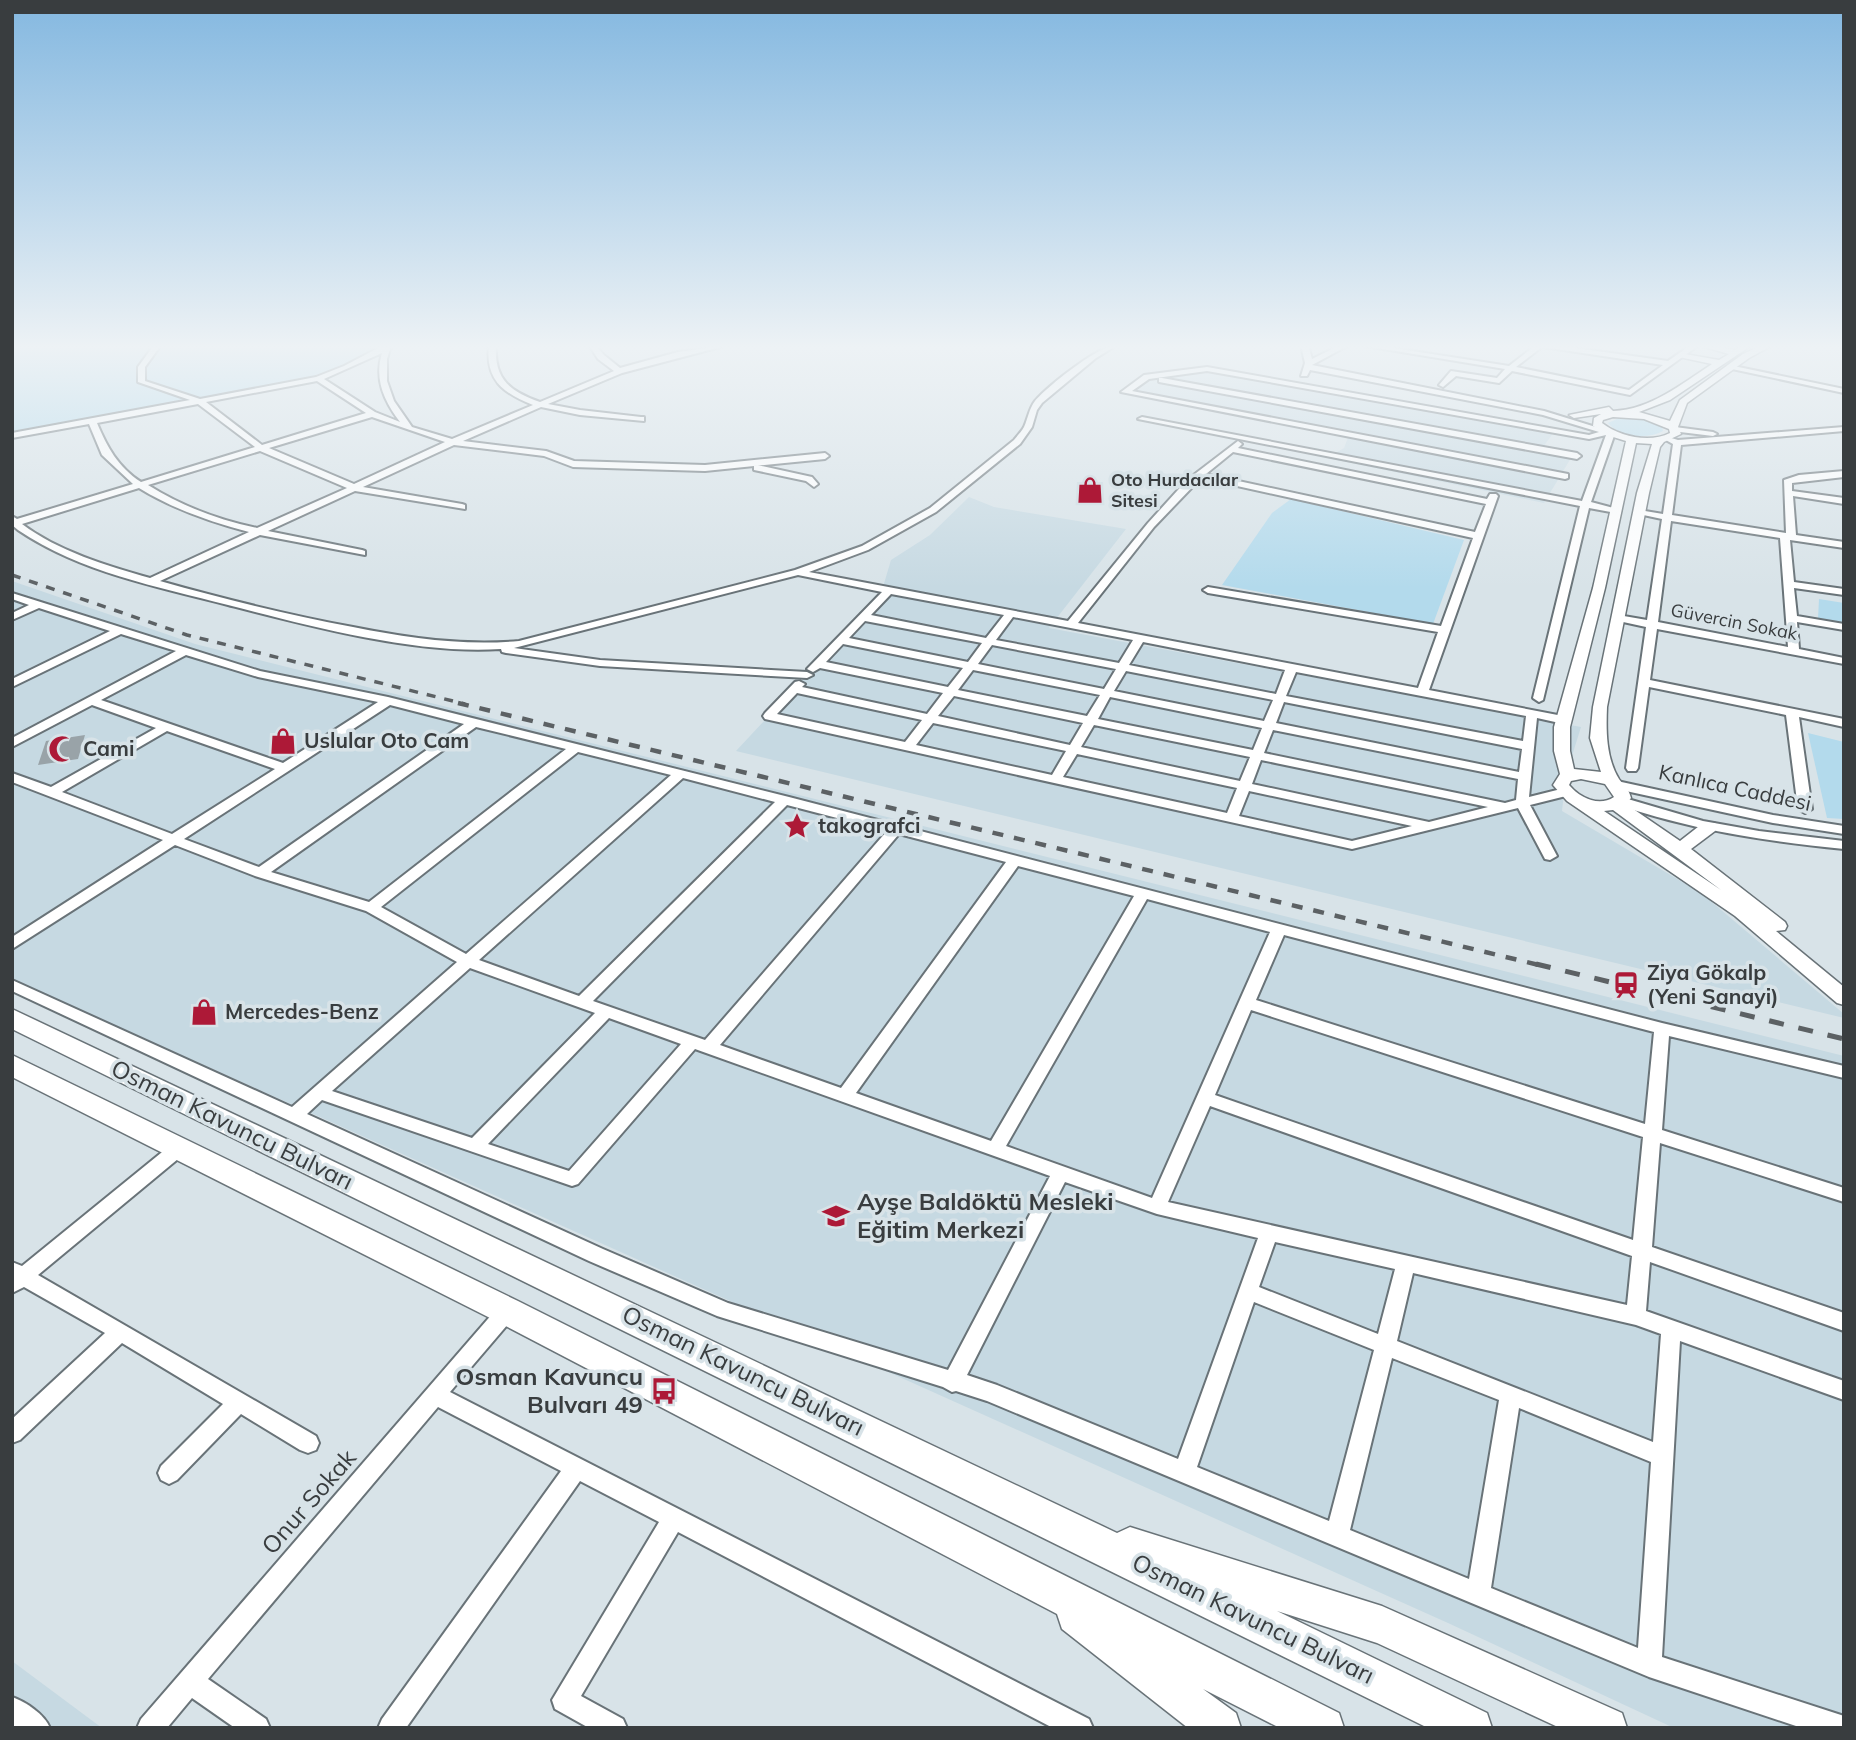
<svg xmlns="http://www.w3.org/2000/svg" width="1856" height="1740" font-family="Mulish,sans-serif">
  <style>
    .built { fill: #c6d9e2 }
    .green { fill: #b3daec }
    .building { fill: #99a3a8 }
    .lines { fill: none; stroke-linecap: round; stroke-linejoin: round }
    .minor-casing { stroke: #697378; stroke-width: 4 }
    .tertiary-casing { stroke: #697378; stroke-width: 3 }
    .trunk-casing { stroke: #697378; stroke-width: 3 }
    .minor { fill: #fff; fill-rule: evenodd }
    .tertiary { fill: #fff; fill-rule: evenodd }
    .trunk { fill: #fff; fill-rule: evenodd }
    .rail-far2 { stroke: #5c6164; stroke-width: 3.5; stroke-dasharray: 9 9; stroke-linecap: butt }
    .rail-far1 { stroke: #5c6164; stroke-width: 4.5; stroke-dasharray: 11 11; stroke-linecap: butt }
    .rail { stroke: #5c6164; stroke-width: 5; stroke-dasharray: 15 15; stroke-linecap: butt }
    .labels { text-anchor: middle; stroke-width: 7; stroke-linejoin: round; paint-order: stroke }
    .far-poi-label { font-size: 18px; font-weight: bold; fill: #393d3f; stroke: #d8e3e8; text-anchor: start }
    .far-street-label { font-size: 18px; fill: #393d3f; stroke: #d8e3e8 }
    .poi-label { font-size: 21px; font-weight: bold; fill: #393d3f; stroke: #d8e3e8; text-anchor: start }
    .street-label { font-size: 21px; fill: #393d3f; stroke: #d8e3e8 }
    .near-street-label { font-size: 24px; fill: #393d3f; stroke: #d8e3e8 }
    .near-poi-label { font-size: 24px; font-weight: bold; fill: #393d3f; stroke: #d8e3e8; text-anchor: start }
  </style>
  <rect width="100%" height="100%" fill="#d8e3e8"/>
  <g class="built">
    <polygon points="1208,366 1557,428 1543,447 1574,453 1544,503 1327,458 1344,448 1349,435 1120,393 1149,376"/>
    <polygon points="969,497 994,507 1126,529 1049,628 1581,727 1566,775 1562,811 1701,893 1844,1014 1844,1018 736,751 880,597 891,560 930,535"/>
    <polygon points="12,581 195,644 1844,1056 1844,1728 1674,1728 1448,1623 12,979"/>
    <polygon points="12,1661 102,1728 12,1728"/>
  </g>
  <g class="green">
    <polygon points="12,345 383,345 348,364 298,381 12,433"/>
    <path d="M1619,418H1638L1662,427L1663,431C1648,440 1619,437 1608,423Z"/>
    <polygon points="1291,499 1464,540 1433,624 1222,585 1272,513"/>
    <polygon points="1819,599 1844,603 1844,623 1818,619"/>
    <polygon points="1808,733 1844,742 1844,819 1827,818"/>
  </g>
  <polygon class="building" points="85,735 78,759 38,765 46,741"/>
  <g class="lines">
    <defs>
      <g id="minor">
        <path d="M154,345H161L145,367V381L200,399L316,377L344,366L384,345H395L390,349L387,359V381L394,401L412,427L452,439L533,405C503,393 485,380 489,345H496C494,379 509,391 540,402L614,371L598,359L589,345H595L604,355L620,368L678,352L728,345L622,373L548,404L580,410L641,417H644V421L580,415L541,407L463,441L546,451L574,461L705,465L825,453L829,456L825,459L705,471L573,467L544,456L454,445L363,487L462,504L465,505V509L355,491L268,531L362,550L365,551V555L260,535L160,581C224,599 288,615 353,627C408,638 463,646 519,641L795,570L862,546L930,508L1014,440C1017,436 1022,431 1024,427C1028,418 1029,409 1035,401C1048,386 1099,345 1117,345L1096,358L1042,403L1037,410L1032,427L1020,444L936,512L868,550L809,572L1068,621L1148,523L1187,480L1238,441L1242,444L1238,448L1487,499L1490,494H1496L1498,496L1429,690L1568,717L1570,720L1568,723L1564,724L1537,718L1529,797L1565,788L1571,792L1570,795L1530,805L1557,856L1550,860L1545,859L1518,808L1352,849L765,719L763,716L765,713L795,682L799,681L805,684L802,687L927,714L943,693L820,668L813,672L807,669L882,592L798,575L514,648L600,660L807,672L813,675L807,678L600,666L506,653L502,652L501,649C418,655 309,626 228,605C158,587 80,572 18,530L12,525V516L17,519L133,484L102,455L89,424L12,438V433L190,400L138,382V367ZM382,353C374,379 384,401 400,422L375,412L324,379ZM317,381L366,413L262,445L206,402ZM198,404L255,447L141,482C118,467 107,447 97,423ZM372,417L445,442L354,484L269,448ZM260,451L347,488L257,528C219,520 181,506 148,485ZM1233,452L1486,504L1475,532L1206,474ZM1201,478L1473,538L1441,626L1208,587L1203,590L1208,593L1438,632L1418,688L1078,623L1154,527ZM139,488C173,509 211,522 249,532L150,578C107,566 58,551 22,524ZM891,594L1004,615L986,638L871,615ZM1013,617L1133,640L1119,663L996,640ZM865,621L982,643L968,662L849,638ZM1143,642L1285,670L1276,694L1129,665ZM843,644L963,668L948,687L826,662ZM992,645L1116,669L1104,689L978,664ZM973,670L1100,695L1087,716L958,690ZM1126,671L1273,700L1264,721L1114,691ZM1296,672L1526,716L1523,741L1286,696ZM797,693L922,720L905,742L777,714ZM954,696L1083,723L1070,745L938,716ZM1110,697L1262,728L1253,750L1098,719ZM1284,702L1522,749L1519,772L1276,723ZM933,723L1066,751L1052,775L916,745ZM1094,725L1250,757L1240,781L1081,747ZM1273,730L1518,779L1516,800L1505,803L1264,753ZM1077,754L1237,788L1227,813L1063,777ZM1261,760L1488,807L1429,822L1252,784ZM1249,791L1412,826L1352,841L1239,816Z"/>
        <polygon points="1301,345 1308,345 1312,359 1340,345 1349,345 1312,365 1544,411 1615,433 1591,502 1621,510 1616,513 1589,508 1543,700 1539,702 1533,698 1580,506 1138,419 1142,417 1582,501 1606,435 1589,439 1207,371 1149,379 1132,391 1568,474 1568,478 1565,479 1121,392 1144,375 1207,367 1589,435 1599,432 1543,415 1310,370 1307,376 1301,376 1305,363"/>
        <path d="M1359,345H1374L1509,366L1536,345H1554L1668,361L1691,345H1699L1630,395L1512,371L1499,383L1456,376L1443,387L1439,385L1451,371L1497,378L1505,369ZM1542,347H1543L1663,365L1629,390L1516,367Z"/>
        <polygon points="1729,365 1844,389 1844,393 1732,369 1729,369"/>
        <polygon points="1162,378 1577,453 1581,456 1577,459 1159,382 1159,378"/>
        <polygon points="1675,427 1713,432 1717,434 1713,436 1672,431 1672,427"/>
        <path d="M1844,427V431L1681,445L1672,515L1786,533L1784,480L1799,475L1844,471V477L1792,483V491L1844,498V504L1793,496L1796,535L1844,542V548L1790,540L1794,582L1844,589V595L1794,588L1797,616L1844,624V630L1797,622L1799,649L1844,658V664L1657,629L1650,680L1844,719V727L1799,717L1812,809L1805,813L1798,809L1786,715L1649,687L1638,768L1636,771H1628L1626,768L1646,627L1614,620L1613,618L1618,615L1647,620L1662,519L1634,513L1639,510L1663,514L1673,444L1664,439L1668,437L1678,440ZM1671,521L1780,538L1788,647L1658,622Z"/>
        <polygon points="757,465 812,477 818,484 814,487 806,481 754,470 754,466"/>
        <path d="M12,593L260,671L388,697L789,797L1662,1023L1844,1066V1078L1669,1036L1662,1130L1844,1188V1202L1660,1143L1652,1247L1844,1313V1331L1650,1262L1646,1311L1844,1381V1400L1680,1341L1662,1657L1841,1715L1844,1716V1728H1802L1649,1677L987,1401L956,1391L952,1392L943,1387L717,1316L589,1261L12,991V980L292,1107L457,962L366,911L255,876L175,845L12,949V937L163,840L12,782V773L51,787L156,728L92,705L12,747V738L176,651L121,634L12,687V679L110,631L39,608L12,620V613L29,605L12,599ZM186,655L258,677L378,702L283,763L101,700ZM390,705L464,724L259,867L184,839ZM476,727L566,749L369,902L271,872ZM167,731L275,769L172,834L62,792ZM578,752L671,775L466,954L381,907ZM683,778L775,802L579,996L479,960ZM787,805L887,831L705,1040L593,1001ZM899,834L1006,862L841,1088L720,1045ZM1018,866L1134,896L991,1141L856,1093ZM1147,899L1270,932L1152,1198L1006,1146ZM1284,935L1654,1032L1645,1124L1256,1000ZM470,968L595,1013L472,1138L332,1091ZM1251,1010L1643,1137L1633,1240L1215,1095ZM609,1018L681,1044L569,1171L488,1144ZM695,1049L1050,1176L948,1370L728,1303L603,1249L307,1114L322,1100L572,1186L578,1184ZM1210,1106L1632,1256L1627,1305L1168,1202ZM1065,1182L1157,1214L1258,1238L1178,1459L997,1385L967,1375ZM1275,1242L1395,1269L1378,1334L1259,1287ZM1413,1273L1636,1325L1661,1334L1653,1442L1397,1341ZM1254,1302L1374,1350L1329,1521L1197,1467ZM1392,1358L1499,1400L1469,1579L1350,1530ZM1519,1408L1651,1462L1638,1648L1491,1588Z"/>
        <polygon points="1617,781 1773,815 1844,826 1844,834 1773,823 1612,788 1611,785 1612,782"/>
        <path d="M1621,797L1703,821L1759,831L1844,841V849C1766,841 1690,830 1616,804L1614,801L1616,798Z"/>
        <polygon points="178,1142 184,1144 187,1149 184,1154 38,1275 316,1436 319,1443 316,1450 308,1453 300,1450 241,1414 177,1480 169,1484 161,1480 158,1473 161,1466 223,1404 122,1343 20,1440 12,1443 12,1419 105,1333 24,1287 12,1293 12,1262 22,1266 172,1144"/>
        <polygon points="507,1302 514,1305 517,1311 514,1317 450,1392 1089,1719 1093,1728 1053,1728 678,1532 581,1696 623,1719 627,1728 589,1728 555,1709 552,1700 659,1522 580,1481 406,1728 378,1728 382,1719 561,1471 438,1407 208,1679 266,1719 270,1728 235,1728 192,1698 167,1728 137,1728 141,1719 500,1305"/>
        <path d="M12,1697C26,1702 44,1714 50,1728H16L12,1725Z"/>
      </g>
      <g id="tertiary">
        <polygon points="12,345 17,345 12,348"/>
        <path d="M1697,345H1711L1735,350L1743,345H1752L1670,400L1639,412L1670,421L1680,400L1743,354L1763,345H1773L1749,358L1687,403L1678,427L1681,434L1664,442L1660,447L1649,493L1607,707C1606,731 1606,758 1619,779C1624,786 1629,789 1631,798L1626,804L1680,841L1703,823H1715L1717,827L1715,831L1691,849L1785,922L1787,926L1785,930L1776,931L1844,987V1005L1837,1003L1735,916L1567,801L1553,785L1560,774L1554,751V727L1593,588L1626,441L1610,436L1593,426L1594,418L1601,414L1574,418L1569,415L1609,407L1613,411C1650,410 1683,383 1712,364L1679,357V353L1719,360L1729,354ZM1613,417L1644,419L1669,429L1670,433C1650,443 1620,437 1602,423L1603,420ZM1636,443L1652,444L1637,493L1593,707L1590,738L1601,772L1574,769L1570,751V727L1605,588ZM1581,779L1605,784L1614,797C1599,807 1580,798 1569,785L1571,781ZM1613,810L1721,890L1604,811Z"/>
      </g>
      <g id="trunk">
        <polygon points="12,1009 1117,1533 1130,1527 1382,1606 1622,1713 1627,1728 1560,1728 1377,1643 1277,1611 1487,1713 1492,1728 1428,1728 12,1029"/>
        <polygon points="12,1055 518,1301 1339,1713 1344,1728 1280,1728 1203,1689 1236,1713 1241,1728 1188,1728 1062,1629 1057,1614 496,1321 12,1077"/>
      </g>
    </defs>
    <use href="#minor" class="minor-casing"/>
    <use href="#tertiary" class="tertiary-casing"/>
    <use href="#trunk" class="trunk-casing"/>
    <use href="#minor" class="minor"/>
    <use href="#tertiary" class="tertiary"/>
    <use href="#trunk" class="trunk"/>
    <polyline class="rail-far2" points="12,575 187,635 465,704"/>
    <polyline class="rail-far1" points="458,703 1543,966"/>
    <polyline class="rail" points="1536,964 1844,1039"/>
  </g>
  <linearGradient id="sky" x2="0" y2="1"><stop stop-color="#84b8e0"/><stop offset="0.59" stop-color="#edf2f5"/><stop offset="1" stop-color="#edf2f5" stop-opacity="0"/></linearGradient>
  <rect width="1856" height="588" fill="url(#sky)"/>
  <defs>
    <symbol id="shop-bare" viewBox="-9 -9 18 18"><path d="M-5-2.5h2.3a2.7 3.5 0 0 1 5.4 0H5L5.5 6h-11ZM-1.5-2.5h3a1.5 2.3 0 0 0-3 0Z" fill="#ad1937" stroke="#d8e3e8" stroke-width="2.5" paint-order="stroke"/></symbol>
    <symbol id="mosque-bare" viewBox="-9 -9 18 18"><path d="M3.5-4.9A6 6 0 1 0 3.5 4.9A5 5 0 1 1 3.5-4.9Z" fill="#ad1937" stroke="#d8e3e8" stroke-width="2.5" paint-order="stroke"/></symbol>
    <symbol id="sight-bare" viewBox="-9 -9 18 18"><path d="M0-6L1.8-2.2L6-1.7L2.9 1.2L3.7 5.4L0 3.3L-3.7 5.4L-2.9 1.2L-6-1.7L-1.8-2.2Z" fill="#ad1937" stroke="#d8e3e8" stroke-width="2.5" paint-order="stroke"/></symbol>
    <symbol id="station-bare" viewBox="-9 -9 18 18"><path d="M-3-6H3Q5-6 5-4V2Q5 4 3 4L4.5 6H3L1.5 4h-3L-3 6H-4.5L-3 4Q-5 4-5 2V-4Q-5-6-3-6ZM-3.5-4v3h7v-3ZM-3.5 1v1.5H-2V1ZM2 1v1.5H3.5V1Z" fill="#ad1937" stroke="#d8e3e8" stroke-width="2.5" paint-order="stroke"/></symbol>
    <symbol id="school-bare" viewBox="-9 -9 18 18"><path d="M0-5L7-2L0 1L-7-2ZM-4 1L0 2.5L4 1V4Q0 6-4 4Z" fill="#ad1937" stroke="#d8e3e8" stroke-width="2.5" paint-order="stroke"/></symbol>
    <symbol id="bus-bare" viewBox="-9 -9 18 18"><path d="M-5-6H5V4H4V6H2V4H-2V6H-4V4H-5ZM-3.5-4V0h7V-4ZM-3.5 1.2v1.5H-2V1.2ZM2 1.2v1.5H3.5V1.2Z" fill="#ad1937" stroke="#d8e3e8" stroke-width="2.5" paint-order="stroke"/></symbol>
  </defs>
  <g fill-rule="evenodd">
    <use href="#shop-bare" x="1071" y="471" width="38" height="38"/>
    <use href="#shop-bare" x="264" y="722" width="38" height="38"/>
    <use href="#mosque-bare" x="43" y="730" width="38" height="38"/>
    <use href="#sight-bare" x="778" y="807" width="38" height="38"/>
    <use href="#station-bare" x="1607" y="966" width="38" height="38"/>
    <use href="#shop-bare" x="185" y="993" width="38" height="38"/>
    <use href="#school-bare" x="817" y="1197" width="38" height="38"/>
    <use href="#bus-bare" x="645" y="1372" width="38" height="38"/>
  </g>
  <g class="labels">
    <g class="far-poi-label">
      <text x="1111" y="486">Oto Hurdacılar<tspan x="1111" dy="21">Sitesi</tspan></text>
    </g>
    <g class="far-street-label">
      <text transform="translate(1734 622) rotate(11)" y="6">Güvercin Sokak</text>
    </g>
    <g class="poi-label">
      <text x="304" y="748">Uslular Oto Cam</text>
      <text x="83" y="756">Cami</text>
      <text x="818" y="833">takografci</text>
      <text x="1647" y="980">Ziya Gökalp<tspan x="1647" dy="24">(Yeni Sanayi)</tspan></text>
      <text x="225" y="1019">Mercedes-Benz</text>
    </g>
    <g class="street-label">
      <text transform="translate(1735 788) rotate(12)" y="7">Kanlıca Caddesi</text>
    </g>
    <g class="near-street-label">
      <text transform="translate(232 1125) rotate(26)" y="8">Osman Kavuncu Bulvarı</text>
      <text transform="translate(743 1371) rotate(26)" y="8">Osman Kavuncu Bulvarı</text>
      <text transform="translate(309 1502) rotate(-49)" y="8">Onur Sokak</text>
      <text transform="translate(1253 1619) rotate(26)" y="8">Osman Kavuncu Bulvarı</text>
    </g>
    <g class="near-poi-label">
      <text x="857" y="1210">Ayşe Baldöktü Mesleki<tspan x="857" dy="28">Eğitim Merkezi</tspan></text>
      <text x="643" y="1385" text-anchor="end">Osman Kavuncu<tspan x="643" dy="28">Bulvarı 49</tspan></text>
    </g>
  </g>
  <rect width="1856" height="1740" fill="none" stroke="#393d3f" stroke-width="28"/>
</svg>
